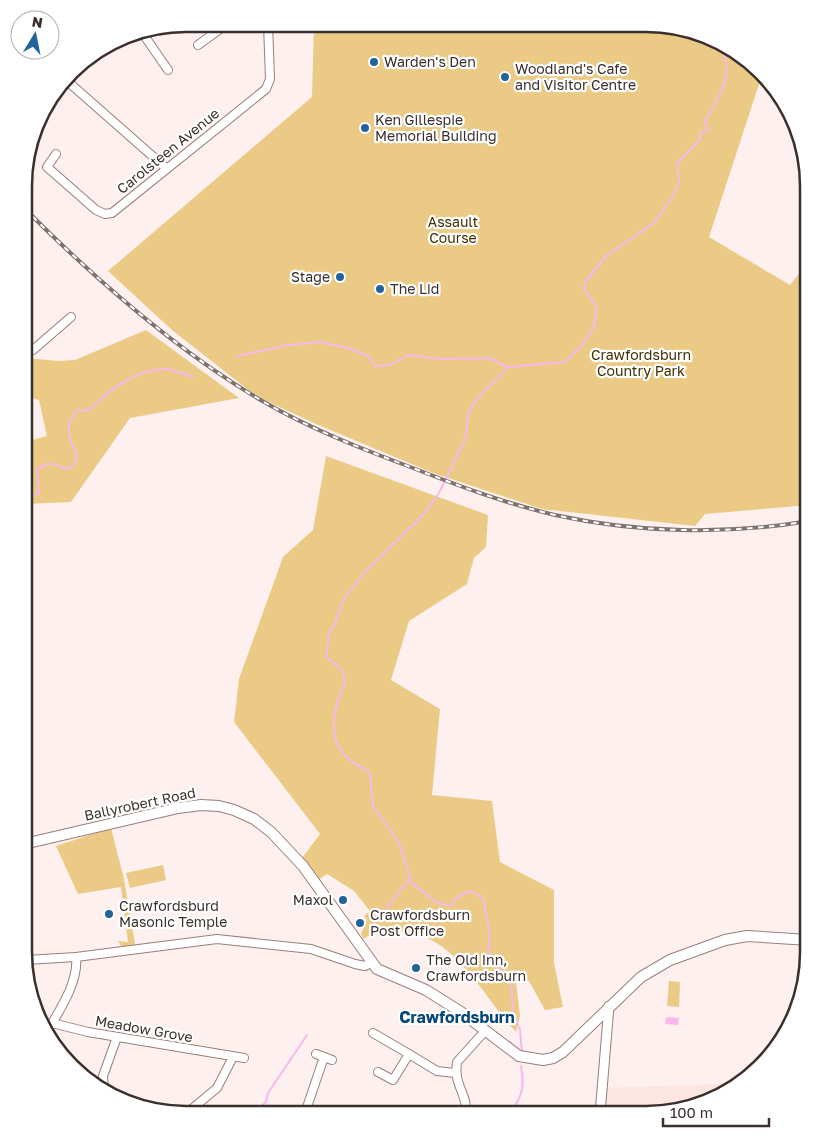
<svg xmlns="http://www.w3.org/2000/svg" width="833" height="1138" font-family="'Golos Text',sans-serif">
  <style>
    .built { fill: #fde5e1 }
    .green { fill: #eaca84 }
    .water { fill: #f8b7ed }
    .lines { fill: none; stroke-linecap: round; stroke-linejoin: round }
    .stream { stroke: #f8b7ed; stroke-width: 2 }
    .minor-casing { stroke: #9a7e79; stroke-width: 10 }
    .tertiary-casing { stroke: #9a7e79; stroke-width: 11 }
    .secondary-casing { stroke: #9a7e79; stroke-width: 12 }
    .minor { stroke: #fff; stroke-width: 8 }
    .tertiary { stroke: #fff; stroke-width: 9 }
    .secondary { stroke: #fff; stroke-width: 10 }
    .rail-casing { stroke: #7f7371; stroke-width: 4 }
    .rail { stroke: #fff; stroke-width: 2; stroke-dasharray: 5.5; stroke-linecap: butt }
    .poi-dot { fill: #22649a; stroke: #fff; stroke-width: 2 }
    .labels { text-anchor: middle; stroke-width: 4.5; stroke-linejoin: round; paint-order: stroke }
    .poi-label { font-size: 14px; fill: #3a2f2d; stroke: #fff; text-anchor: start }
    .street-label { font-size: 14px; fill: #3a2f2d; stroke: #fff }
    .park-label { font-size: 14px; fill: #402f01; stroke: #fff }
    .quarter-label { font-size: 16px; font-weight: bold; fill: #044776; stroke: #fff }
    .rim { fill: none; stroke: #3a2f2d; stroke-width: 2.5 }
  </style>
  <rect width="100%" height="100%" fill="#fdf0ee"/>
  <polygon class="built" points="722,1084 714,1099 647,1114 604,1114 606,1088"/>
  <g class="green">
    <polygon points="314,24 668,25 737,51 761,78 709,237 790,285 809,261 809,505 705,514 695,526 542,509 433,473 316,424 256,396 172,330 108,271 312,97"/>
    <polygon points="146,330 239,398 130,418 71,502 25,504 25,442 47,436 39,400 25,396 27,358 58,361 75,360"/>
    <path d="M326,456L488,515L486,547L474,558L467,584L409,621L391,680L440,709L432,795L492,801L500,862L554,890V963L563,1007L545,1010L529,981L516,982L520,1016L516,1032C481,994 455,934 399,931C394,930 388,928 384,928C377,929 369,936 363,939L361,934L367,920L364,916L370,911L354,891L327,874L318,880L302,858L320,834L234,722L239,679L283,557L313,530Z"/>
    <polygon points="111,828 124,879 135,944 133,946 121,946 118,941 128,942 121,887 78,894 56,846"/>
    <polygon points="163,865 166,880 130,888 126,873"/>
    <polygon points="669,981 680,982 679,1007 667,1006"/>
  </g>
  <polygon class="water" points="666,1017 679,1018 678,1025 665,1024"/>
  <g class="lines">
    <g class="stream">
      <path d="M237,356L289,345L320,342L348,348L368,356L375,366L390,365L408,355L441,359L489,358L508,367L565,362L582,345L594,327L597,307L584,289L586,281L607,255L654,223L675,193L679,182L677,163L700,140V133L708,130L705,122C719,95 738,72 718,44"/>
      <path d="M508,367C497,381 471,399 468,416C466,424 468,431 465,439L439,493L425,513L364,573L343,600L334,626L329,634L326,657C337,666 344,668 345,683C333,708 325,742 351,761C358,766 365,767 370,774L373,806L391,831L401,848L412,884C425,891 435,907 452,905L457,897L471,891L483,898L490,935L488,949L503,974L511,979L513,1012L520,1030L522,1053"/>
      <path d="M25,498L39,493L37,470C48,461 54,463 67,469L74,465L77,455C68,436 64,428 77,410L88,411C108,391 136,368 166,369C175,370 185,375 193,377"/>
      <polyline points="370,930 409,879"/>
      <polyline points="254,1113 266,1102 268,1093 307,1035"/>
      <path d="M508,1114C522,1099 525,1087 521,1066"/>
    </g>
    <defs>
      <g id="minor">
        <polyline points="141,31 168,70"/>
        <polyline points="198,45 227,24"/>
        <polyline points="66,80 166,168"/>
        <polyline points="793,119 794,120"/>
        <polyline points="56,154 47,167 96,210 105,214 112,213 266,89 270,79 268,24"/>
        <polyline points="25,351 33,350 71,317"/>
        <polyline points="26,960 76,957 217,939 311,949 355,964 365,966 371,963"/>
        <polyline points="52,1023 88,1032 244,1058"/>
        <path d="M47,1032C59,1011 79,982 76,957"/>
        <polyline points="373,1033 409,1054"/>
        <polyline points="316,1054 332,1060"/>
        <polyline points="378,1072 393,1080 409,1054 437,1071 455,1073"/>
        <polyline points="104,1090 103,1076 117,1037"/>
        <polyline points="187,1113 217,1088 233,1057"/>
        <polyline points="305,1113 324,1057"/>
        <polyline points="422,1114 424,1111"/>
        <path d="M466,1114C468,1094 453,1085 457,1062L485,1031"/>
      </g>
      <polyline id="tertiary" points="600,1114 609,1006"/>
      <polyline id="secondary" points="24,844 178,808 201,805 219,806 234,810 254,819 271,832 303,866 377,969 426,990 461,1012 519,1056 543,1060 553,1058 563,1052 641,977 670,960 725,940 747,936 809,940"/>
    </defs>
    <use href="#minor" class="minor-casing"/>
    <use href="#tertiary" class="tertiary-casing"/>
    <use href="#secondary" class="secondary-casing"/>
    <use href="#minor" class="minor"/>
    <use href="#tertiary" class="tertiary"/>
    <use href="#secondary" class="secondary"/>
    <defs>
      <path id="rail" d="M25,209C94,278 180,353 264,402C309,428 357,447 405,465C454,484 503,503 555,515C636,533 727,535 809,521"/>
    </defs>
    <use href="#rail" class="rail-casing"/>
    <use href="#rail" class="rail"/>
  </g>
  <g class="poi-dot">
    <circle cx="374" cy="62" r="5"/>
    <circle cx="505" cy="77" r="5"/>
    <circle cx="365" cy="128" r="5"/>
    <circle cx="340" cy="277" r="5"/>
    <circle cx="380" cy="289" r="5"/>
    <circle cx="343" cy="900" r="5"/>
    <circle cx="109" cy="914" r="5"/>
    <circle cx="360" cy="923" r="5"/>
    <circle cx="416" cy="968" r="5"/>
  </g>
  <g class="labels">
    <g class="poi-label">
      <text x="384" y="67">Warden's Den</text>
      <text x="515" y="74">Woodland's Cafe<tspan x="515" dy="16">and Visitor Centre</tspan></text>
      <text x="375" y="125">Ken Gillespie<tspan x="375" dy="16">Memorial Building</tspan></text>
      <text x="330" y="282" text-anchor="end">Stage</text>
      <text x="390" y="294">The Lid</text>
      <text x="333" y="905" text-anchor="end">Maxol</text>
      <text x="119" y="911">Crawfordsburd<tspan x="119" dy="16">Masonic Temple</tspan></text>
      <text x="370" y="920">Crawfordsburn<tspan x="370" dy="16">Post Office</tspan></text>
      <text x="426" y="965">The Old Inn,<tspan x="426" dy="16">Crawfordsburn</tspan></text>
    </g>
    <g class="street-label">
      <text transform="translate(168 151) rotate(-39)" y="5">Carolsteen Avenue</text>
      <text transform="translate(140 804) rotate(-12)" y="5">Ballyrobert Road</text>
      <text transform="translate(144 1029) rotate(10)" y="5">Meadow Grove</text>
    </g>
    <g class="park-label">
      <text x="453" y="227">Assault<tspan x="453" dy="16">Course</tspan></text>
      <text x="641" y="360">Crawfordsburn<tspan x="641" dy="16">Country Park</tspan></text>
    </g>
    <g class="quarter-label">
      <text x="457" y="1023">Crawfordsburn</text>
    </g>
  </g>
  <path d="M0 0H833V1138H0ZM186 32H646A154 154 0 0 1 800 186V952A154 154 0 0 1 646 1106H186A154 154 0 0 1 32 952V186A154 154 0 0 1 186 32Z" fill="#fff" fill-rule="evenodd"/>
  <path class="rim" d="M186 32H646A154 154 0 0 1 800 186V952A154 154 0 0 1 646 1106H186A154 154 0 0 1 32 952V186A154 154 0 0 1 186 32Z"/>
  <g transform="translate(35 35) rotate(10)"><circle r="24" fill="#ffffff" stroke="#b0acab"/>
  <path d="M0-4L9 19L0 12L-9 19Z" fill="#22649a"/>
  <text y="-8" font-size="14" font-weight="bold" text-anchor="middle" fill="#3a2f2d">N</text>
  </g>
  <path d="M663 1118v8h106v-8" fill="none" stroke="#3a2f2d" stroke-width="2.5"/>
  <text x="670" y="1118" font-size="15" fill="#3a2f2d" stroke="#ffffff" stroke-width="4" paint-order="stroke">100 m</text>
</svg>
